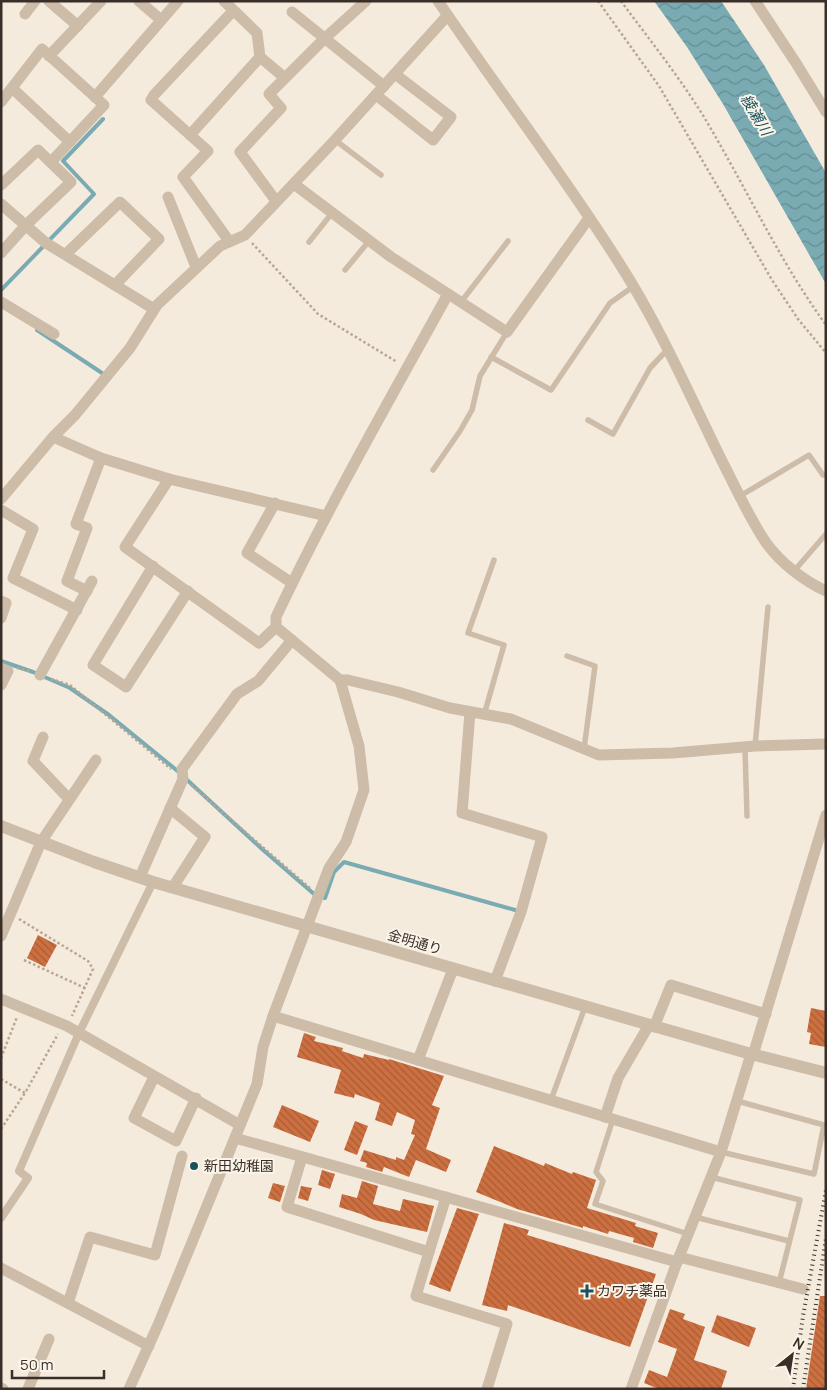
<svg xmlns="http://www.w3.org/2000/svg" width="827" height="1390" font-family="Manrope,'Noto Sans JP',sans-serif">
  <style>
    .water { fill: url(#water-waves) }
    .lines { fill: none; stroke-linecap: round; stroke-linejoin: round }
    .stream { stroke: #7aabb3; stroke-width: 4 }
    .building { fill: url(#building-back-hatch) }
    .path { stroke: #b9a692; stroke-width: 2.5; stroke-dasharray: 2.5 2.5; stroke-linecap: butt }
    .service { stroke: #cdbca8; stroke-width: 5.5 }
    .pedestrian { stroke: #cdbca8; stroke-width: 8 }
    .minor { stroke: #cdbca8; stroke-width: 11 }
    .tertiary { stroke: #cdbca8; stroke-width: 12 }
    .rail { stroke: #392f28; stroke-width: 4; stroke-dasharray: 1 4; stroke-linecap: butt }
    .poi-dot { fill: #1b535d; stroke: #fbf4e9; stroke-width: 2 }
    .labels { text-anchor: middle; stroke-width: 4; stroke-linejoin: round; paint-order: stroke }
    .street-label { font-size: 14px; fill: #392f28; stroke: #fbf4e9 }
    .poi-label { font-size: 14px; fill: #392f28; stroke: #fbf4e9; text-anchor: start }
    .water-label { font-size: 15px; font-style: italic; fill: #1b535d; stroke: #fbf4e9 }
  </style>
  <defs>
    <pattern id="water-waves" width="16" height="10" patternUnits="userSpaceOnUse" patternTransform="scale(1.25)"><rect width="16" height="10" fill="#7aabb3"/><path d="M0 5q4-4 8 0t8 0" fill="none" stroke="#658c92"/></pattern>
    <pattern id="building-back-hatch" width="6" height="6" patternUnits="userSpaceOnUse" patternTransform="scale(1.25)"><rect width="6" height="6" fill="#cd7041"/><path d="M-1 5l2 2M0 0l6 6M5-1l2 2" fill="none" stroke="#a75c36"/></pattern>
  </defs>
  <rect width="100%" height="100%" fill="#f4ebdd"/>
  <polygon class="water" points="654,1 721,1 764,65 826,173 826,284 723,104 687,47"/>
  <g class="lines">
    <g class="stream">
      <polyline points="1,290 94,194 63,161 103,119"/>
      <polyline points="37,330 102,373"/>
      <polyline points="1,661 33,672 70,688 109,715 180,773"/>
      <polyline points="185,778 262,849 314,894 325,898 334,872 344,862 515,910"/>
    </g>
  </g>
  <g class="building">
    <polygon points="38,935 57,945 45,967 27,958"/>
    <polygon points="811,1008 826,1011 826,1047 809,1044 811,1033 807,1032"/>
    <polygon points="304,1033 316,1037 314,1041 343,1048 342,1051 363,1058 364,1054 389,1060 389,1059 444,1076 432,1105 440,1108 426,1149 451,1160 446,1172 416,1160 409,1177 384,1167 382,1172 366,1167 367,1163 360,1161 364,1150 396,1160 396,1157 404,1160 415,1135 411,1134 415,1120 397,1112 392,1126 375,1120 380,1103 355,1094 354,1098 334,1093 341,1070 297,1057"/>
    <polygon points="282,1105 319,1121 310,1142 273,1127"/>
    <polygon points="355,1121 368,1126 357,1155 344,1150"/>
    <polygon points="494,1146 544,1166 545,1163 572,1174 573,1172 596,1180 587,1208 636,1223 635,1226 658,1233 653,1248 633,1242 634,1238 609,1231 608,1234 583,1226 583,1228 517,1209 476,1192"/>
    <polygon points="322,1170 335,1174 330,1189 318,1185"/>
    <polygon points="362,1181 378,1186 373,1204 400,1211 403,1199 434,1206 427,1232 374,1220 361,1214 339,1207 342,1194 357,1198"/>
    <polygon points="273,1183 285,1186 280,1202 268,1198"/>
    <polygon points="301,1186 312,1188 308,1201 298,1198"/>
    <polygon points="457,1208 479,1214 450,1292 429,1284"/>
    <polygon points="504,1223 529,1230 527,1235 656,1274 630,1347 508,1305 507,1311 482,1305"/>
    <polygon points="820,1296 826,1296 826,1382 825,1389 806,1389"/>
    <polygon points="670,1309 685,1314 683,1319 705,1327 694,1360 727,1371 721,1389 659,1389 644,1383 649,1370 667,1377 677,1349 658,1342"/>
    <polygon points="717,1315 756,1328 749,1347 711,1332"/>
  </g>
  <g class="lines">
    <g class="path">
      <polyline points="598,1 659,86 772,280 798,319 826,353"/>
      <path d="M621,1C651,42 686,85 711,129C749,194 781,263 826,325"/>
      <polyline points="252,243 318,314 397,362"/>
      <polyline points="17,668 29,671"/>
      <polyline points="51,679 70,685 171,769"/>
      <polyline points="191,785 310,888"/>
      <polyline points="19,919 88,961 93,969 72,1016"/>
      <polyline points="24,960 85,988"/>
      <polyline points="1,1058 17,1017"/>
      <polyline points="1,1079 25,1093 58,1034"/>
      <polyline points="1,1129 25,1093"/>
    </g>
    <g class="service">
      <polyline points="335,140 381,175"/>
      <polyline points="309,242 332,213"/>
      <polyline points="345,270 369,241"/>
      <polyline points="461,302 508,241"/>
      <polyline points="491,357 551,390 610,303 634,286"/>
      <polyline points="588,420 613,434 650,368 667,350"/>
      <polyline points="433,470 460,431 472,410 480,376 507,332"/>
      <polyline points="740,496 809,455 823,475 826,475"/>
      <polyline points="794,571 826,534"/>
      <polyline points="567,656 595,666 584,749"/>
      <polyline points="484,715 504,645 468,633 494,560"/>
      <polyline points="755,746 768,607"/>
      <polyline points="745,748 747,816"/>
      <polyline points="551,1100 585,1007"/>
      <polyline points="613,1119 596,1172 603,1181 595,1204 688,1234"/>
      <polyline points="721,1152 814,1174 824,1125 737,1101"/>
      <polyline points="711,1177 800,1200 779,1283"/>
      <polyline points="695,1217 789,1241"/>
    </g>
    <polyline class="pedestrian" points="1,1218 28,1178 19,1171 79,1033 153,882"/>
    <g class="minor">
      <polyline points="49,1 78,26"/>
      <polyline points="139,1 161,20"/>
      <polyline points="224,1 257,33 260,57 285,78 324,39 366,1"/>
      <path d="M438,1C498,90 564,175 621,266C660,327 690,396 722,461C736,488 750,520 767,544C781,563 804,581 826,591"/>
      <polyline points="755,1 796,63 826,112"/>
      <polyline points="292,12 384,86"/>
      <polyline points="25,14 35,1"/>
      <polyline points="49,56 101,1"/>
      <polyline points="12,88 70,142"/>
      <polyline points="376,95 433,140 451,117 395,74"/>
      <polyline points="95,97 178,1"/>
      <polyline points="1,102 42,49 104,105 51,162"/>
      <polyline points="190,135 260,57"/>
      <polyline points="294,184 391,257 507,332 589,218"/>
      <polyline points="1,185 38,150 71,182 26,225 1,253"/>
      <polyline points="168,197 196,267"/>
      <polyline points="276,201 240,152 281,108 269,94 285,78"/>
      <polyline points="1,204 46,243 154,309"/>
      <polyline points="229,241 183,177 208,151 151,100 154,95 233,11"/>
      <polyline points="66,254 120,202 159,239 115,285"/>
      <path d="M448,294C389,401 328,507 276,617V627L340,680H348L398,692L450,708L511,719L599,755L673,753L755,746L826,744"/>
      <polyline points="1,302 54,334"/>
      <polyline points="53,437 101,458 169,479 326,516"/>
      <polyline points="169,479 125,547 259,643 276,627"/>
      <polyline points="1,499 53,437 75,415 130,348 157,305 220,246 245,235 335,140 447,16"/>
      <polyline points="275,503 247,553 292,583"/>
      <polyline points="1,510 33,529 13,578 77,610"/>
      <polyline points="153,566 93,665 126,687 188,591"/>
      <polyline points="87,591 67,581 87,528 76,524 101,458"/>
      <polyline points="1,601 6,603 1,618"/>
      <polyline points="1,668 8,671 1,685"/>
      <polyline points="40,675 92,581"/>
      <polyline points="470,712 462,813 542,837 521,912 495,981"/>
      <polyline points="43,737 33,761 69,799"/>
      <polyline points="170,808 205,837 173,887"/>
      <polyline points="140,877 183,779 182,769 237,694 258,681 292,640"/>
      <polyline points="1,936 41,842 96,760"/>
      <polyline points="1,999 67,1026 240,1125"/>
      <polyline points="273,1016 721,1152"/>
      <polyline points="654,1027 671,985 766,1014"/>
      <polyline points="753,1055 826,815"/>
      <polyline points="418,1060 453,969"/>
      <polyline points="154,1077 134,1118 176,1141 196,1098"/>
      <polyline points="605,1117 618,1078 649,1025"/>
      <polyline points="235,1138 677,1262"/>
      <polyline points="302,1157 287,1207 429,1252 446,1197"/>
      <polyline points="429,1252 416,1296 507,1324 487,1389"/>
      <polyline points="679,1257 803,1289"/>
      <polyline points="1,1268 149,1346"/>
      <polyline points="68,1303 90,1237 155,1255 182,1156"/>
      <polyline points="1,1388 3,1389"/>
      <polyline points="28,1389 49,1339"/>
      <polyline points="129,1389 158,1325 257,1084 263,1047 273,1016 329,868 346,842 364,790 359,746 340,680"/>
      <polyline points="631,1389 677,1262 721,1152 751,1054"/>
    </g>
    <polyline class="tertiary" points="1,826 94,862 153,882 751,1054 826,1073"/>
    <g class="rail">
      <polyline points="793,1389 803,1316 826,1190"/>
      <polyline points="803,1389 826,1238"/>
    </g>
  </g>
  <g class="poi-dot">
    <circle cx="194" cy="1166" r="5"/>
    <path d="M584.5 1283.5h5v5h5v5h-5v5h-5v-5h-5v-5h5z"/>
  </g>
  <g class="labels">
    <g class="street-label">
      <text transform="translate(415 942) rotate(16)" y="5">金明通り</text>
    </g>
    <g class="poi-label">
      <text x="204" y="1171">新田幼稚園</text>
      <text x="597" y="1296">カワチ薬品</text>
    </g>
    <g class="water-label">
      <text transform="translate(756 115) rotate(59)" y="5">綾瀬川</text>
    </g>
  </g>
  <rect width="827" height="1390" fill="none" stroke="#392f28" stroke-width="5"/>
  <g transform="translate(792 1355) rotate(30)" stroke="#fbf4e9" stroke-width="4" paint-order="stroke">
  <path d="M0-4L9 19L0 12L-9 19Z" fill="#392f28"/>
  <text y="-8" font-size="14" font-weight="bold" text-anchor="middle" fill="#392f28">N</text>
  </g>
  <path d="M12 1370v8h92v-8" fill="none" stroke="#392f28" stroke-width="2.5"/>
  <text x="20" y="1370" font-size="15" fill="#392f28" stroke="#fbf4e9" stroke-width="4" paint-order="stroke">50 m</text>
</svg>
